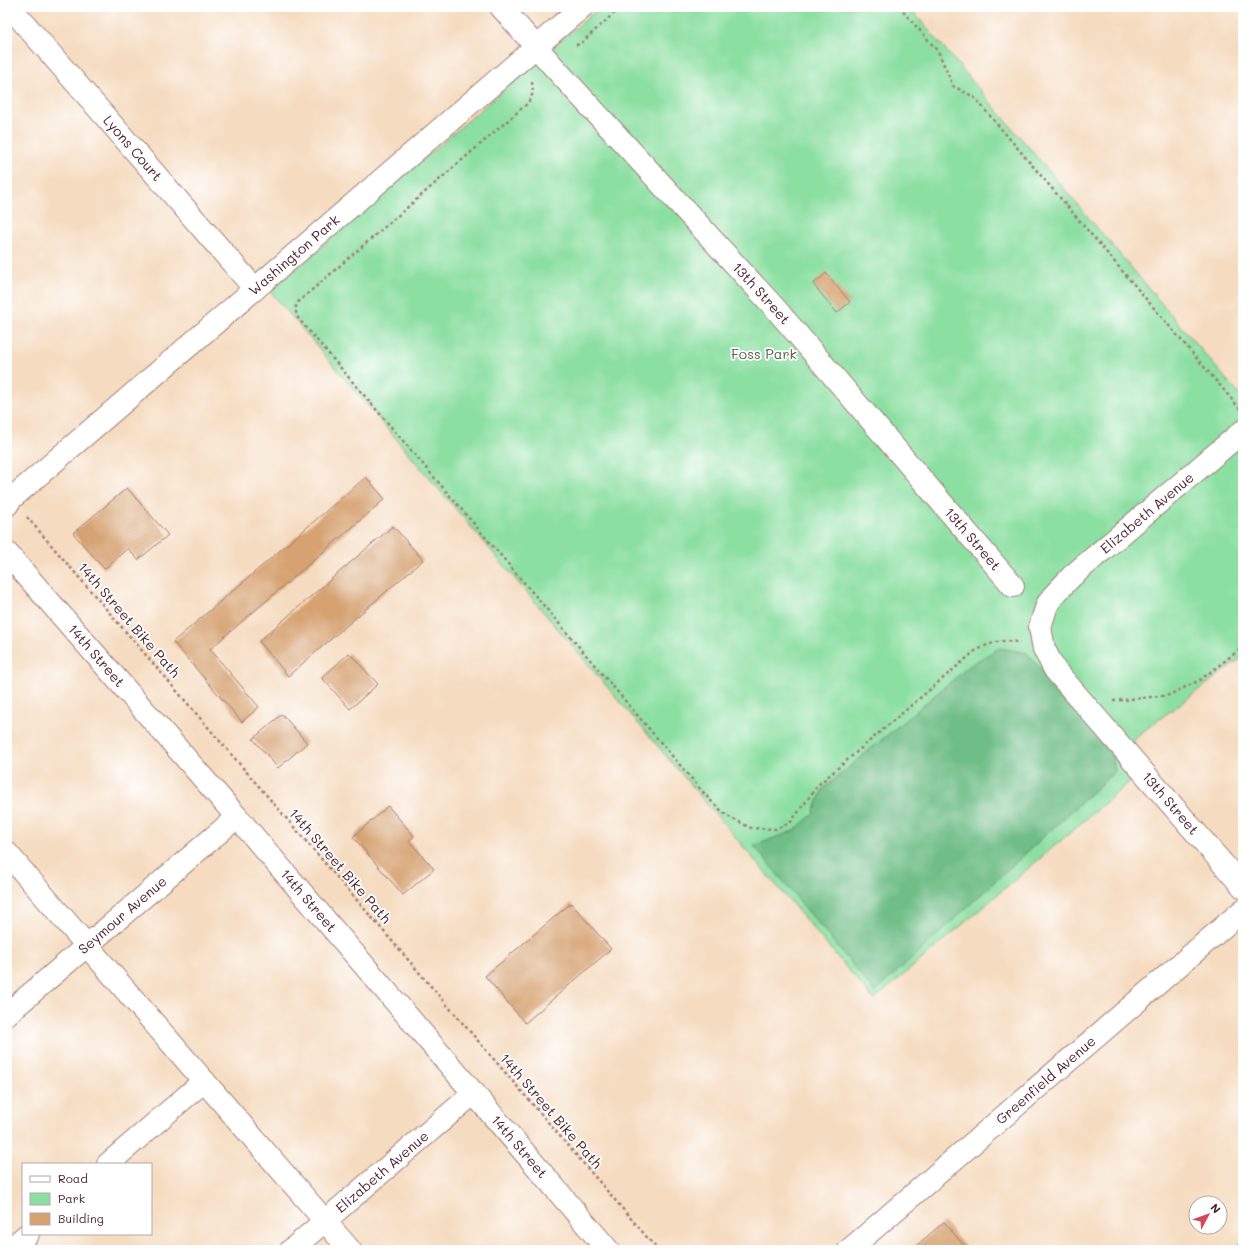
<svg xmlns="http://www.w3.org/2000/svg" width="1250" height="1257" font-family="Mali,sans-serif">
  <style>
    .green { fill: #8bdfa1; stroke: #6a7f66 }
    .forest { fill: #70be87; stroke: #5d6e59 }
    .building { fill: #d6a271 }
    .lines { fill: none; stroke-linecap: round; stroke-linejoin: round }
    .minor-casing { stroke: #a07d75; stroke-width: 24 }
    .path { stroke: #a07d75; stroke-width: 2.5; stroke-dasharray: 3 3; stroke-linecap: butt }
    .minor { stroke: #fff; stroke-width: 22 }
    .labels { text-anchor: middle; stroke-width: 3.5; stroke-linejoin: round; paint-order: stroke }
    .street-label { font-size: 14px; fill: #4a1f2b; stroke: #fff }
    .park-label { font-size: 14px; fill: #5e594e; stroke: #fff }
  </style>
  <rect width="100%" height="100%" fill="#fff"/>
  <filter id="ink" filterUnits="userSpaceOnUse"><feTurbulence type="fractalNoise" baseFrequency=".025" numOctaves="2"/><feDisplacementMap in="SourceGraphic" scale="8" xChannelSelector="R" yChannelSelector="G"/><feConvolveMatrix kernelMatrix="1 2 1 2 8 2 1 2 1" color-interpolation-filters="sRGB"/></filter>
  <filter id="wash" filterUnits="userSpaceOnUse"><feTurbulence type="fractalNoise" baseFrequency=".012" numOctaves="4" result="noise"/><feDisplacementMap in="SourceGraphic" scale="16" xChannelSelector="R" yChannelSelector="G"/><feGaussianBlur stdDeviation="0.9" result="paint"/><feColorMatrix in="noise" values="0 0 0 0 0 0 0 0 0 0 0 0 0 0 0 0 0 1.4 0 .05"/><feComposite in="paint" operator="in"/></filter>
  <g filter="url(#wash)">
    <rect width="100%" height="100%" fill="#f5dbbf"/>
    <polygon class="green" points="600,7 909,7 1243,399 1243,657 1134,738 1134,778 874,1000 270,291"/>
    <polygon class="forest" points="999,648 1027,653 1112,753 1115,771 875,992 754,846 795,830 813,814 823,789 972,664"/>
    <g id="blocks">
      <g class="building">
        <polygon points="826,273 850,302 837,313 813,284"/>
        <polygon points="366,477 385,499 210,649 259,707 242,722 173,642"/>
        <polygon points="127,488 168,535 138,560 128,548 104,569 73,533"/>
        <polygon points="393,526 423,560 288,676 259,641"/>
        <polygon points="349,653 378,684 350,709 322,678"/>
        <polygon points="282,714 307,743 278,768 253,739"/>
        <polygon points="388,806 414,836 409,841 434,869 403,895 353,837"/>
        <polygon points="571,903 611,949 525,1023 485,976"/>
        <polygon points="944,1222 968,1250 911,1250"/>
      </g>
    </g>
  </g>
  <g filter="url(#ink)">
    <use href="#blocks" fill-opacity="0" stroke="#a07d75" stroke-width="1"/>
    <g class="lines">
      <defs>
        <g id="minor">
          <path id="s1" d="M10,7L255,289"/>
          <path id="s2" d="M501,7L553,66L775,308L1013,586"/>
          <path id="s3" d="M1243,431L1072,576L1053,596L1047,605L1040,627L1044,649L1055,670L1243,887"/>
          <path id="s4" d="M7,505L11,499L582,7"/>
          <path id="s5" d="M7,553L237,817L608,1250"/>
          <polyline points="7,853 350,1250"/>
          <path id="s6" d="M7,1014L237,817"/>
          <polyline points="108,1164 204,1081"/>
          <polyline points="9,1250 28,1234"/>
          <path id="s7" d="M291,1250L474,1093"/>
          <path id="s8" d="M849,1250L1243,910"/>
        </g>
      </defs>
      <use href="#minor" class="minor-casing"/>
      <g class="path">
        <polyline points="899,7 938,51 953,86 974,97 1240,409"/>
        <polyline points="576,45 580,44 621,7"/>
        <path d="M532,82L533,93L528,103L298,302L295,309L298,318L709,799L727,816L751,828L776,829L791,822L818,785L975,651C990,643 1003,638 1020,643"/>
        <polyline points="27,517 658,1250"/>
        <polyline points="1113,701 1169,695 1200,680 1243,647"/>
        <polyline points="1234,1250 1243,1242"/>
      </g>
      <use href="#minor" class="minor"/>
    </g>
  </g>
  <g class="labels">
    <g class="street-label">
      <text dy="5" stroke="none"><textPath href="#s1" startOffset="187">Lyons Court</textPath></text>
      <text dy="5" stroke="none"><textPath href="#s4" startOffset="381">Washington Park</textPath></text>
      <text dy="5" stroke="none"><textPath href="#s2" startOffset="387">13th Street</textPath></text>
      <text transform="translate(1147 513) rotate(-40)" y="5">Elizabeth Avenue</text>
      <text dy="5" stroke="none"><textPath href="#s2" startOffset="711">13th Street</textPath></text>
      <text transform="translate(129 620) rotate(49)" y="5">14th Street Bike Path</text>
      <text dy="5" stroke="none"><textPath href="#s5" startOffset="136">14th Street</textPath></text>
      <text dy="5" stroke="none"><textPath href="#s3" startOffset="508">13th Street</textPath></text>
      <text transform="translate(340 866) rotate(49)" y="5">14th Street Bike Path</text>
      <text dy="5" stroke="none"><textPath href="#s5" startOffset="460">14th Street</textPath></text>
      <text dy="5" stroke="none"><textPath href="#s6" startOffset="152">Seymour Avenue</textPath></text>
      <text dy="5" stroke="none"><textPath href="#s8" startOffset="260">Greenfield Avenue</textPath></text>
      <text transform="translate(551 1111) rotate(49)" y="5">14th Street Bike Path</text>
      <text dy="5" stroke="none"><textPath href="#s5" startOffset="784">14th Street</textPath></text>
      <text dy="5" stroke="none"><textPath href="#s7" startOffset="120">Elizabeth Avenue</textPath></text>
    </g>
    <g class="park-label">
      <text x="764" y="359">Foss Park</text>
    </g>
  </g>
  <rect width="1250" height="1257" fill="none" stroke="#fff" stroke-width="24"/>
  <rect x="22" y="1163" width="130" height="72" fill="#ffffff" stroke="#b7a5aa"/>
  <rect x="30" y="1176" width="20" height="6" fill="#ffffff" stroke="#b7a5aa"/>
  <text x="58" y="1183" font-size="12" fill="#4a1f2b">Road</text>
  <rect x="30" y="1193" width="20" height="12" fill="#8bdfa1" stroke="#b7a5aa"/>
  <text x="58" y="1203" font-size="12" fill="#4a1f2b">Park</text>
  <rect x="30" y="1213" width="20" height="12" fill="#d6a271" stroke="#b7a5aa"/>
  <text x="58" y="1223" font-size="12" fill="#4a1f2b">Building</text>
  <g transform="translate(1208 1215) rotate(49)"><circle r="19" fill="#ffffff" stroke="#b7a5aa"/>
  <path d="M0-3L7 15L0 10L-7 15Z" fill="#d1495b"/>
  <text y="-6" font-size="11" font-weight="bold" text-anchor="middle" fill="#4a1f2b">N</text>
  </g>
</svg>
